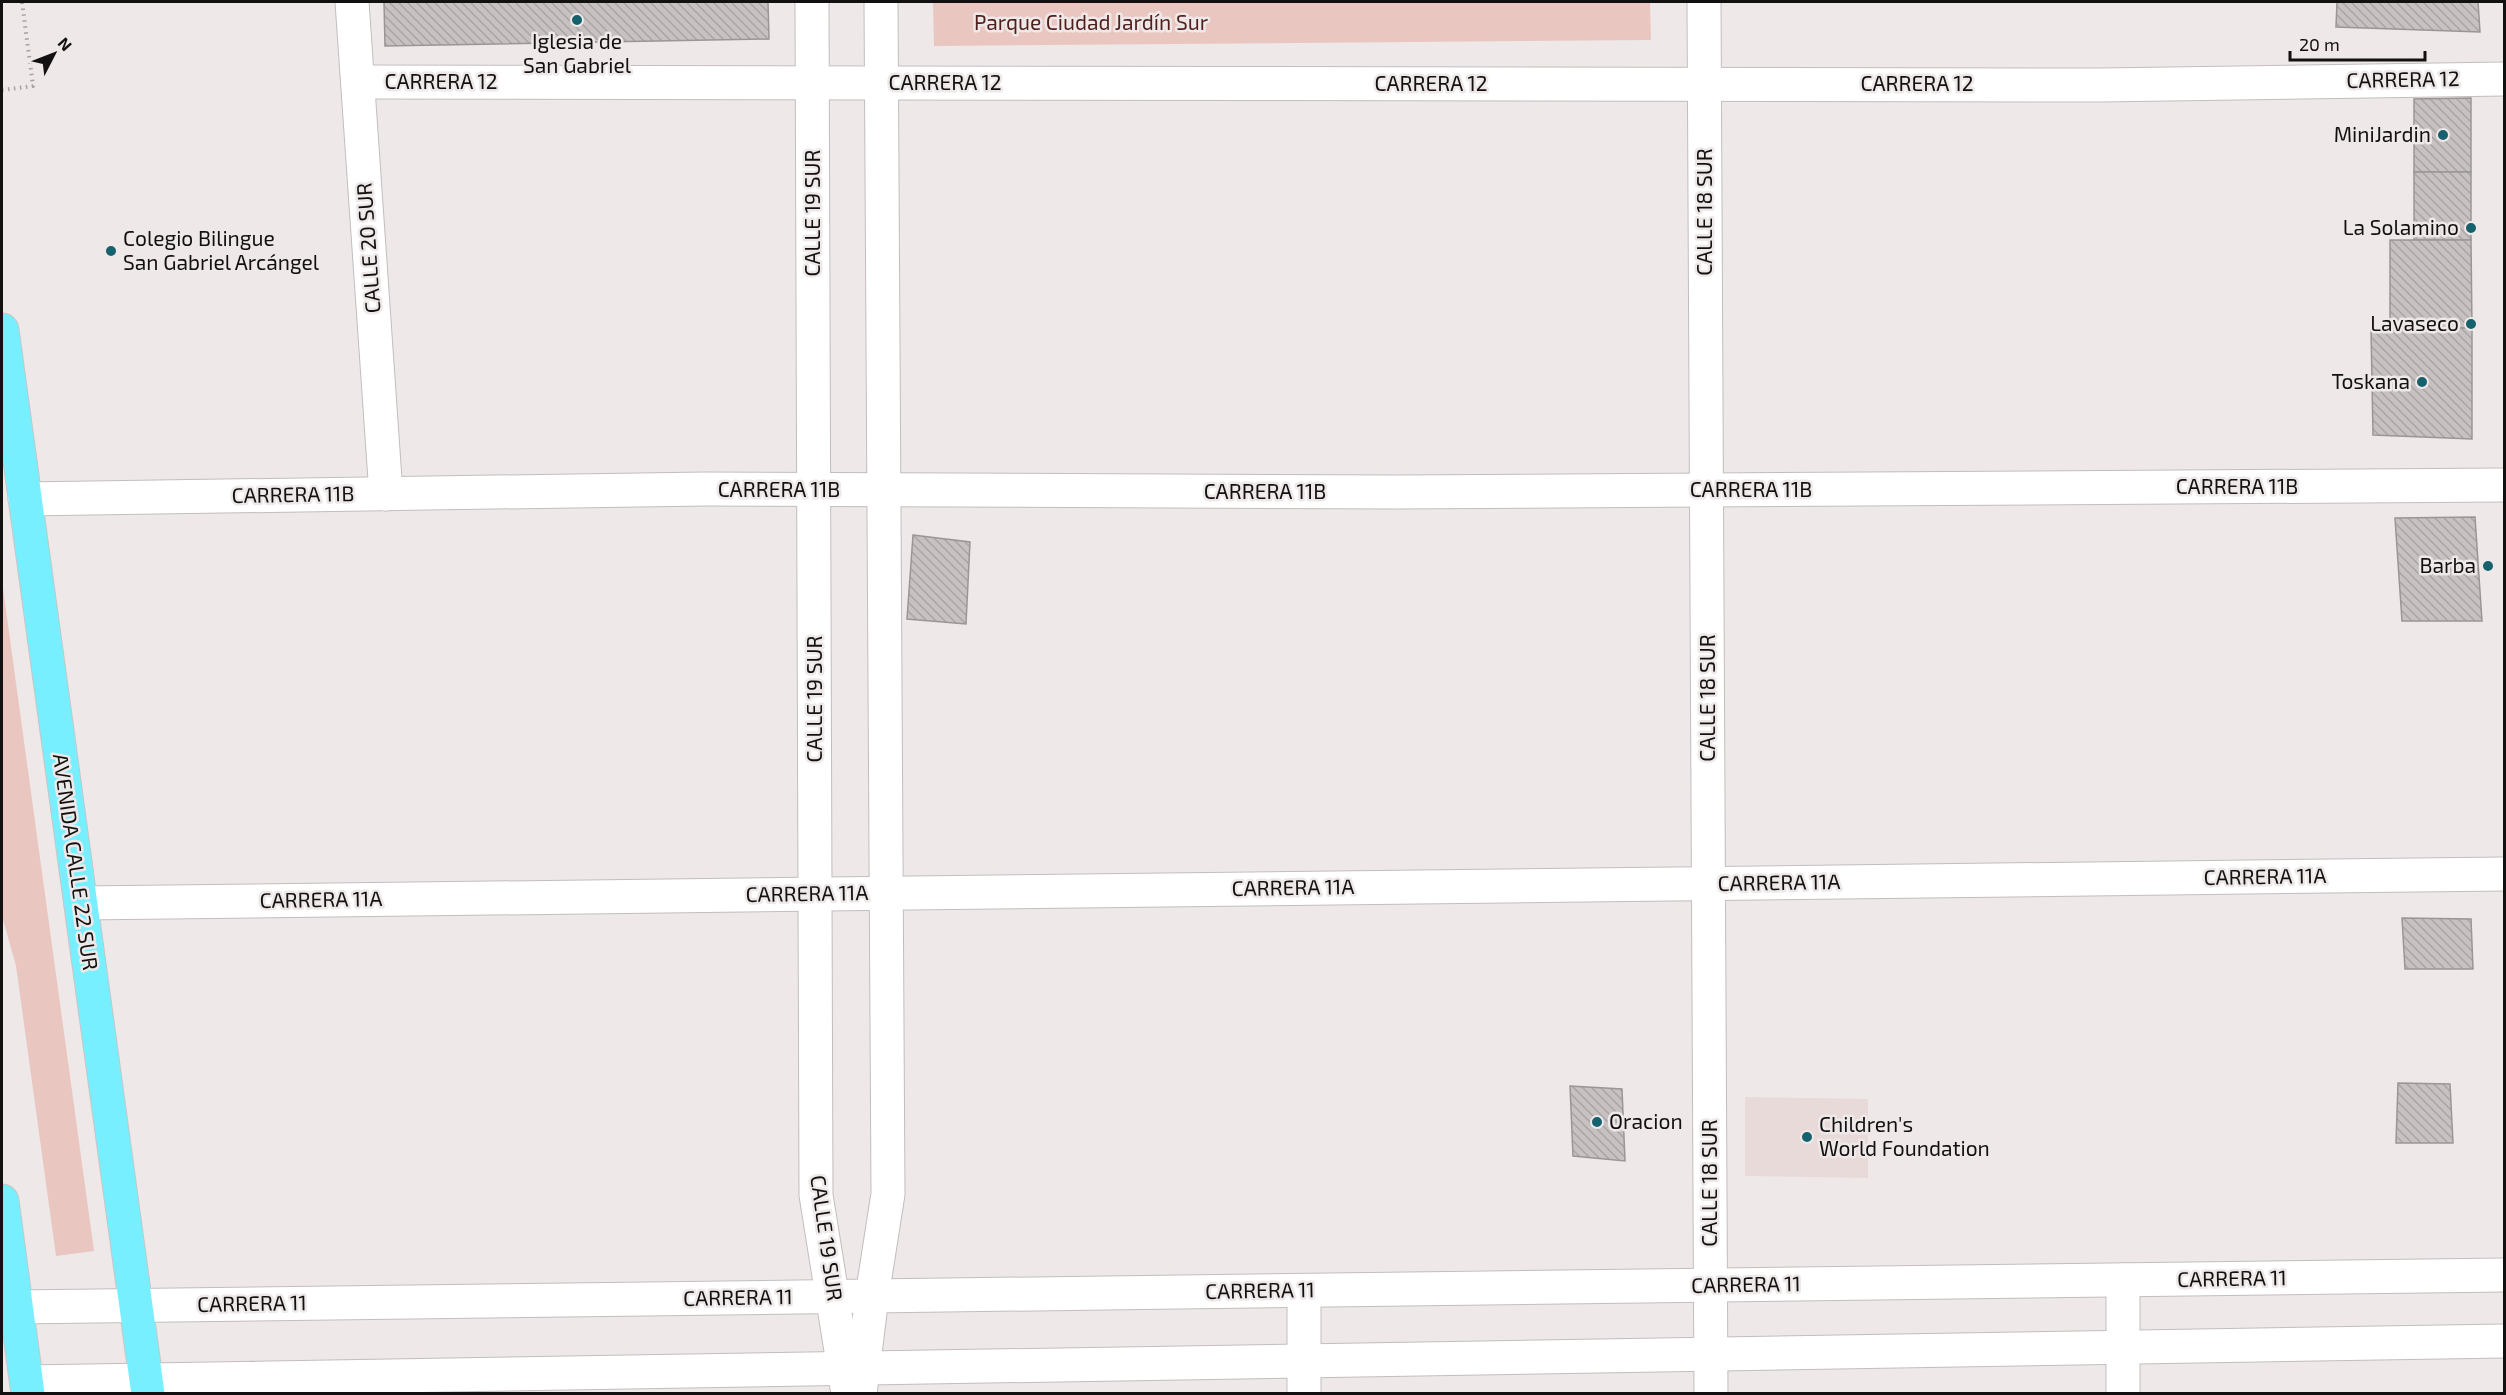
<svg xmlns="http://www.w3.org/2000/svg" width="2506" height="1395" font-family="'Exo 2',sans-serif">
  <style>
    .built { fill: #e8dad8 }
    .green { fill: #eac6c1 }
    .building { fill: url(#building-back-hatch); stroke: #9b9695; stroke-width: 1.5 }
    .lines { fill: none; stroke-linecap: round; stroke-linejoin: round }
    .street-casing { stroke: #c3bdbd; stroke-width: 35 }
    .secondary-casing { stroke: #c3bdbd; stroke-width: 35 }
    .primary-casing { stroke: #c6c6c6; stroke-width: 35 }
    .path { stroke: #a6a2a1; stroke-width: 4; stroke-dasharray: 1.5 4.5; stroke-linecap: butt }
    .street { stroke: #fff; stroke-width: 33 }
    .secondary { stroke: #fff; stroke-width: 33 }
    .primary { stroke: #78efff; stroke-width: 33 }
    .poi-dot { fill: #15616d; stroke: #eee9e8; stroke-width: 2 }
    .labels { text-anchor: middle; stroke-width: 5; stroke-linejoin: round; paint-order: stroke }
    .park-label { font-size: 21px; fill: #501f1c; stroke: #eee9e8 }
    .poi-label { font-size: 21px; fill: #121010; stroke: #eee9e8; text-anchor: end }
    .street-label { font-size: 21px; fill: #121010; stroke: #eee9e8 }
  </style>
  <defs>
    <pattern id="building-back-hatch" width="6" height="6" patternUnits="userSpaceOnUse" patternTransform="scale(1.5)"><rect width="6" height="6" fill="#c7c1c1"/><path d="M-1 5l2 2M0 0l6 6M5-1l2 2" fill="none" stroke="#aaa5a5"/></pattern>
  </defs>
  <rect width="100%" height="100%" fill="#eee9e8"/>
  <polygon class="built" points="1745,1097 1868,1099 1868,1178 1745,1176"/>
  <g class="green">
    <polygon points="933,2 1650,2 1651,40 934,46"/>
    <polygon points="2,581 94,1251 56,1256 16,966 2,916"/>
  </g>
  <g class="building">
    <polygon points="384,2 768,2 769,39 385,46"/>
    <polygon points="2337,2 2478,2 2480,32 2336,27"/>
    <polygon points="2471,98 2471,172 2414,172 2414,99"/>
    <rect x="2414" y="172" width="57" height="68"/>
    <polygon points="2390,240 2471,240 2472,328 2390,328"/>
    <polygon points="2390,328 2472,328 2472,439 2373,435 2371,329"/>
    <polygon points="2475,517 2482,621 2402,621 2395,518"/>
    <polygon points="913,535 970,542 966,624 907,619"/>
    <polygon points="2402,918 2471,919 2473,969 2405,969"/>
    <polygon points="2398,1083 2450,1084 2453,1143 2396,1143"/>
    <polygon points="1570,1086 1622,1089 1625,1161 1573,1156"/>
  </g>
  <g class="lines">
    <defs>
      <g id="street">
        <polyline points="352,2 386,494"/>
        <polyline points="1704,2 1711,1394"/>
        <polyline points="358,82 2102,85 2504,79"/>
        <polyline points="25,499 705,489 1396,492 2504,485"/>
        <polyline points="81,903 2504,874"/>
        <polyline points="2123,1280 2123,1394"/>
        <polyline points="1304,1291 1304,1394"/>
        <polyline points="16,1307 2504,1275"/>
        <polyline points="27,1382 2504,1341"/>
      </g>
      <g id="secondary">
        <polyline points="812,2 816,1195 848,1394"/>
        <polyline points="860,1394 872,1296 888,1194 881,2"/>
      </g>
      <g id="primary">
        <polyline points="2,330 148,1394"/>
        <polyline points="2,1201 28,1394"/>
      </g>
    </defs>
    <use href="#street" class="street-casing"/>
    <use href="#secondary" class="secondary-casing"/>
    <use href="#primary" class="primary-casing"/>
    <polyline class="path" points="2,90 33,86 22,2"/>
    <use href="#street" class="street"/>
    <use href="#secondary" class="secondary"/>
    <use href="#primary" class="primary"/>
  </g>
  <g class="poi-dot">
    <circle cx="577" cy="20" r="6"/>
    <circle cx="2443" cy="135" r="6"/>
    <circle cx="2471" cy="228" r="6"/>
    <circle cx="111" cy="251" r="6"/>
    <circle cx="2471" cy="324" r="6"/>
    <circle cx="2422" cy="382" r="6"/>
    <circle cx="2488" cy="566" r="6"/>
    <circle cx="1597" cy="1122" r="6"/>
    <circle cx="1807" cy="1137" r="6"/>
  </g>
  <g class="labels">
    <g class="park-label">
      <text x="1091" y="30">Parque Ciudad Jardín Sur</text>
    </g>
    <g class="poi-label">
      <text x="577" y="49" text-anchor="middle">Iglesia de<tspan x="577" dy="24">San Gabriel</tspan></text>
      <text x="2431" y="142">MiniJardin</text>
      <text x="2459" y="235">La Solamino</text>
      <text x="123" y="246" text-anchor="start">Colegio Bilingue<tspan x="123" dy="24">San Gabriel Arcángel</tspan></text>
      <text x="2459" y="331">Lavaseco</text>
      <text x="2410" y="389">Toskana</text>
      <text x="2476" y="573">Barba</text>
      <text x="1609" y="1129" text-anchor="start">Oracion</text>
      <text x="1819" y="1132" text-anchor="start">Children's<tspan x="1819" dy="24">World Foundation</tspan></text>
    </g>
    <g class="street-label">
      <text transform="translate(2403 80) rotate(-1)" y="7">CARRERA 12</text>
      <text x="441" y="89">CARRERA 12</text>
      <text x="945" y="90">CARRERA 12</text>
      <text x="1431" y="91">CARRERA 12</text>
      <text x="1917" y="91">CARRERA 12</text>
      <text transform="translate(1705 212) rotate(-90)" y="7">CALLE 18 SUR</text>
      <text transform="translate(813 213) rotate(-90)" y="7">CALLE 19 SUR</text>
      <text transform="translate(369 248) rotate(-94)" y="7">CALLE 20 SUR</text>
      <text x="2237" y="494">CARRERA 11B</text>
      <text x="779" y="497">CARRERA 11B</text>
      <text x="1751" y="497">CARRERA 11B</text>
      <text x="1265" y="499">CARRERA 11B</text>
      <text transform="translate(293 495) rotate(-1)" y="7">CARRERA 11B</text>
      <text transform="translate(1708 698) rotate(-90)" y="7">CALLE 18 SUR</text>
      <text transform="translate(815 699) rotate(-90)" y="7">CALLE 19 SUR</text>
      <text transform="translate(75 862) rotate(82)" y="7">AVENIDA CALLE 22 SUR</text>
      <text transform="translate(2265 877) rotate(-1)" y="7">CARRERA 11A</text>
      <text transform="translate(1779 883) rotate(-1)" y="7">CARRERA 11A</text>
      <text transform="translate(1293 888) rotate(-1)" y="7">CARRERA 11A</text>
      <text transform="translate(807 894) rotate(-1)" y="7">CARRERA 11A</text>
      <text transform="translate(321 900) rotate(-1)" y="7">CARRERA 11A</text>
      <text transform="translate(1710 1183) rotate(-90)" y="7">CALLE 18 SUR</text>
      <text transform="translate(826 1238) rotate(82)" y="7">CALLE 19 SUR</text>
      <text transform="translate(2232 1279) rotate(-1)" y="7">CARRERA 11</text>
      <text transform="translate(1746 1285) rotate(-1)" y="7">CARRERA 11</text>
      <text transform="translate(1260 1291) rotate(-1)" y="7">CARRERA 11</text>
      <text transform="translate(738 1298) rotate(-1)" y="7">CARRERA 11</text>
      <text transform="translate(252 1304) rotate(-1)" y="7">CARRERA 11</text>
    </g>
  </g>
  <rect width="2506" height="1395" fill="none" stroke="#121010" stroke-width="6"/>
  <g transform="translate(54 54) rotate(48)" stroke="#eee9e8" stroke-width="4.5" paint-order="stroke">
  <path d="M0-4.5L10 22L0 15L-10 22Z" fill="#121010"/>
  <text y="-9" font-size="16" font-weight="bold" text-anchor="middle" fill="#121010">N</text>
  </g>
  <path d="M2290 51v9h135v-9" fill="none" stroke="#121010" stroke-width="3"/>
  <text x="2299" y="51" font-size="18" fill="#121010" stroke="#eee9e8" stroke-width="4.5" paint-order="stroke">20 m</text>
</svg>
